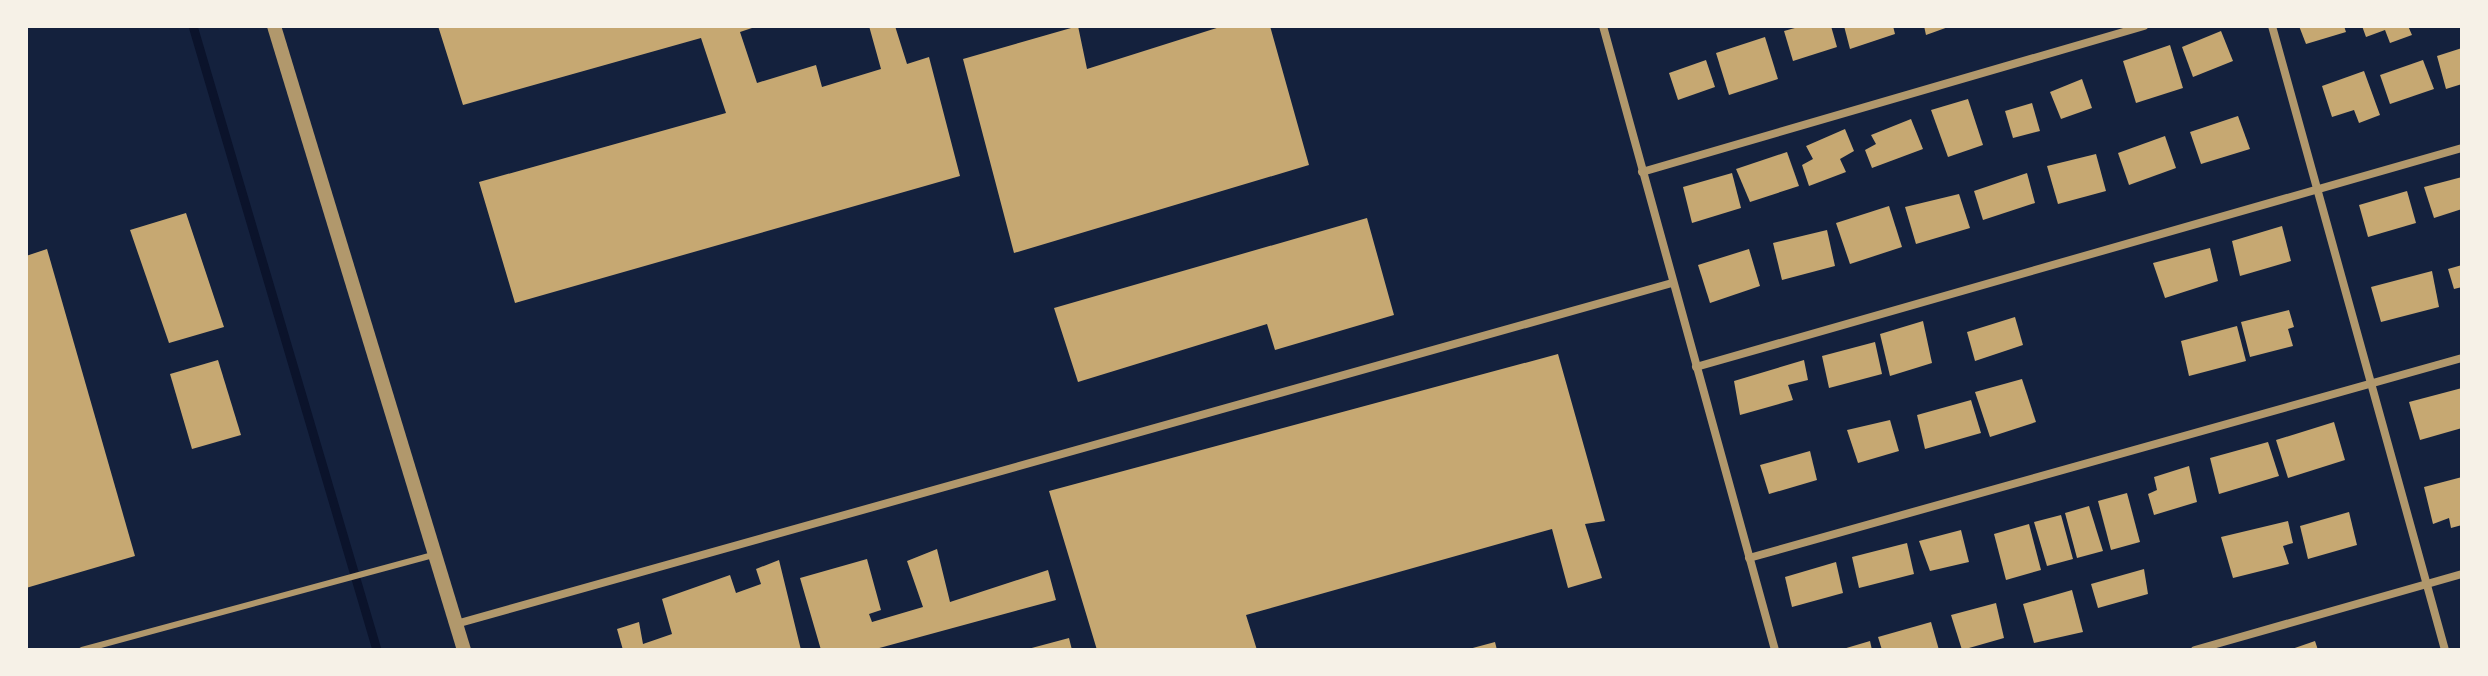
<svg xmlns="http://www.w3.org/2000/svg" width="2488" height="676" font-family="'Public Sans',sans-serif">
  <style>
    .lines { fill: none; stroke-linecap: round; stroke-linejoin: round }
    .stream { stroke: #0b132b; stroke-width: 9 }
    .building { fill: #c6a872 }
    .service { stroke: #b1986c; stroke-width: 6 }
    .minor { stroke: #b1986c; stroke-width: 8 }
    .tertiary { stroke: #b1986c; stroke-width: 14 }
  </style>
  <rect width="100%" height="100%" fill="#14213d"/>
  <g class="lines">
    <polyline class="stream" points="193,26 377,650"/>
  </g>
  <g class="building">
    <polygon points="438,26 758,26 740,32 757,83 816,65 822,87 881,69 869,26 895,26 907,64 929,57 960,176 515,303 479,182 726,113 701,38 463,105"/>
    <polygon points="1078,26 1087,69 1223,26 1270,26 1309,165 1014,253 963,59"/>
    <polygon points="1802,26 1831,26 1837,47 1793,61 1784,31"/>
    <polygon points="1844,26 1893,26 1895,34 1850,49"/>
    <polygon points="1924,26 1951,26 1926,35"/>
    <polygon points="2299,26 2344,26 2346,32 2306,44"/>
    <polygon points="2362,26 2408,26 2412,35 2390,43 2385,30 2366,37"/>
    <polygon points="2221,31 2233,61 2193,77 2182,47"/>
    <polygon points="1765,37 1778,79 1729,95 1716,53"/>
    <polygon points="2170,45 2183,88 2136,103 2123,61"/>
    <polygon points="2462,48 2462,84 2446,89 2437,56"/>
    <polygon points="1706,60 1715,87 1678,100 1669,73"/>
    <polygon points="2423,60 2434,89 2390,104 2380,75"/>
    <polygon points="2364,71 2380,115 2359,123 2354,110 2332,117 2322,86"/>
    <polygon points="2082,79 2092,108 2061,119 2050,92"/>
    <polygon points="1968,99 1983,145 1948,157 1931,110"/>
    <polygon points="2032,103 2040,131 2013,138 2005,111"/>
    <polygon points="2238,116 2250,149 2201,164 2190,132"/>
    <polygon points="1911,119 1923,149 1872,168 1865,150 1876,144 1871,135"/>
    <polygon points="1845,129 1854,151 1840,159 1846,172 1809,186 1802,165 1813,159 1806,146"/>
    <polygon points="2165,136 2176,168 2129,185 2118,153"/>
    <polygon points="1787,152 1799,186 1750,202 1736,169"/>
    <polygon points="2096,154 2106,191 2058,204 2047,166"/>
    <polygon points="1732,173 1741,208 1692,223 1683,187"/>
    <polygon points="2027,173 2035,203 1983,220 1974,191"/>
    <polygon points="2462,177 2462,209 2434,218 2424,187"/>
    <polygon points="2407,191 2416,223 2368,237 2359,205"/>
    <polygon points="1959,194 1970,228 1916,244 1905,207"/>
    <polygon points="1889,206 1902,247 1850,264 1836,223"/>
    <polygon points="186,213 224,327 169,343 130,230"/>
    <polygon points="1367,218 1394,315 1275,350 1267,324 1078,382 1054,308"/>
    <polygon points="2282,226 2291,261 2240,276 2232,241"/>
    <polygon points="1827,230 1835,266 1782,280 1773,243"/>
    <polygon points="2210,248 2218,281 2165,298 2153,263"/>
    <polygon points="47,249 135,556 26,588 26,256"/>
    <polygon points="1749,249 1760,286 1710,303 1698,265"/>
    <polygon points="2462,265 2462,287 2454,289 2448,269"/>
    <polygon points="2432,271 2439,307 2381,322 2371,287"/>
    <polygon points="2289,310 2294,327 2288,329 2293,346 2250,357 2241,322"/>
    <polygon points="2015,317 2023,345 1975,361 1967,332"/>
    <polygon points="1923,321 1932,363 1890,376 1880,334"/>
    <polygon points="2237,326 2246,361 2189,376 2181,341"/>
    <polygon points="1875,342 1882,374 1829,388 1822,356"/>
    <polygon points="1558,354 1605,521 1585,524 1602,578 1568,588 1552,529 1246,615 1257,650 1097,650 1049,491"/>
    <polygon points="218,360 241,435 192,449 170,374"/>
    <polygon points="1804,360 1808,380 1788,385 1793,400 1740,415 1734,381"/>
    <polygon points="2022,379 2036,422 1990,437 1975,392"/>
    <polygon points="2462,388 2462,428 2420,440 2409,402"/>
    <polygon points="1971,400 1981,433 1925,449 1917,415"/>
    <polygon points="1890,420 1899,451 1858,463 1847,430"/>
    <polygon points="2334,422 2345,460 2288,478 2276,440"/>
    <polygon points="2268,442 2279,476 2219,494 2210,458"/>
    <polygon points="1810,451 1817,480 1769,494 1760,465"/>
    <polygon points="2189,466 2197,502 2154,515 2148,494 2157,490 2154,477"/>
    <polygon points="2462,477 2462,525 2451,528 2449,518 2433,524 2424,487"/>
    <polygon points="2127,493 2140,542 2111,550 2098,501"/>
    <polygon points="2089,506 2103,551 2077,558 2065,513"/>
    <polygon points="2349,512 2357,545 2308,559 2300,526"/>
    <polygon points="2061,515 2073,559 2047,566 2034,522"/>
    <polygon points="2288,521 2293,543 2283,546 2289,564 2233,578 2221,537"/>
    <polygon points="2029,524 2041,570 2006,580 1994,534"/>
    <polygon points="1961,530 1969,562 1930,571 1919,541"/>
    <polygon points="1907,543 1914,574 1859,588 1852,557"/>
    <polygon points="937,549 950,602 1048,570 1056,600 872,650 821,650 800,578 867,559 881,610 869,614 872,622 923,607 907,561"/>
    <polygon points="779,560 801,650 623,650 617,629 639,622 643,644 672,634 662,599 730,575 736,593 761,584 756,569"/>
    <polygon points="1836,562 1843,593 1792,607 1785,577"/>
    <polygon points="2144,569 2148,594 2098,608 2091,584"/>
    <polygon points="2072,590 2083,632 2034,643 2023,604"/>
    <polygon points="1996,603 2004,638 1962,650 1951,615"/>
    <polygon points="1931,622 1939,650 1882,650 1878,637"/>
    <polygon points="1069,638 1072,650 1028,650 1028,649"/>
    <polygon points="1870,641 1872,650 1843,650 1843,649"/>
    <polygon points="2315,641 2318,650 2289,650"/>
    <polygon points="1495,642 1497,650 1469,650 1469,649"/>
  </g>
  <g class="lines">
    <polyline class="service" points="82,650 433,555"/>
    <g class="minor">
      <polyline points="1603,26 1775,650"/>
      <polyline points="2272,26 2445,650"/>
      <polyline points="1642,172 2144,26"/>
      <polyline points="1696,367 2462,148"/>
      <polyline points="1749,558 2462,358"/>
      <polyline points="456,624 1672,283"/>
      <polyline points="2195,650 2462,574"/>
    </g>
    <polyline class="tertiary" points="274,26 464,650"/>
  </g>
  <rect width="2488" height="676" fill="none" stroke="#f6f1e7" stroke-width="56"/>
</svg>
